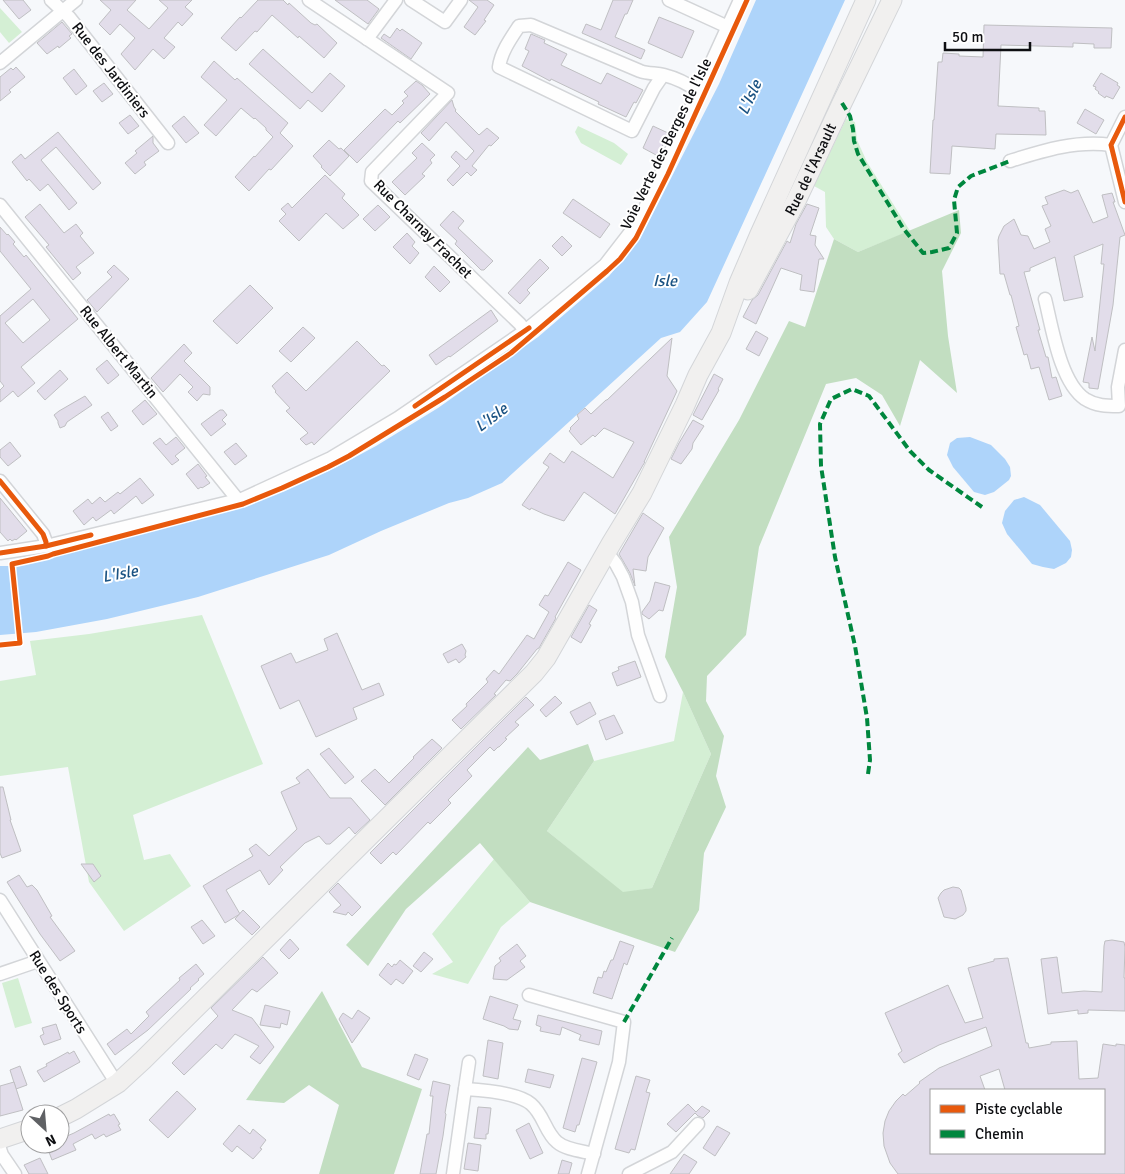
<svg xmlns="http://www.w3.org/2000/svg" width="1125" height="1174" font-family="Signika,sans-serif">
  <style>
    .green { fill: #d4efd4 }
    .forest { fill: #c2dec1 }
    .water { fill: #aed4fa }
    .building { fill: #e2ddea; stroke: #bfbfc2; fill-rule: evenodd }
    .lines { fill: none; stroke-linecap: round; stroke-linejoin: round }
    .minor-casing { stroke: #d3d5d8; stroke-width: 15 }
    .secondary-casing { stroke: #d3d5d8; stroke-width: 21 }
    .minor { stroke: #fefefe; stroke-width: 12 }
    .secondary { stroke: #f1f0ef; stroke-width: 19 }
    .quiet { stroke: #00873e; stroke-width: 4; stroke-dasharray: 8 4; stroke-linecap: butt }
    .cycleway-casing { stroke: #fff; stroke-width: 8 }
    .cycleway { stroke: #e8590c; stroke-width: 5 }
    .labels { text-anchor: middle; stroke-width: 4; stroke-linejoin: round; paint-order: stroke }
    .street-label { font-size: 15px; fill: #0e0f12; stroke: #fff }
    .water-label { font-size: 16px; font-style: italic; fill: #1b5383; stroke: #fff }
  </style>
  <rect width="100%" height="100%" fill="#f6f8fb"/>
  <g class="green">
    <polygon points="0,8 22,32 9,43 0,32"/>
    <polygon points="846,119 855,122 857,140 867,162 910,231 858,252 834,239 826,227 825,192 814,186"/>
    <polygon points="578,126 614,143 628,154 621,165 581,143 575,132"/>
    <polygon points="202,615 263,764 133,815 144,860 170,854 191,886 124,931 89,882 68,767 0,776 0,681 36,675 30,641 89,634"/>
    <polygon points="683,692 711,754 652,888 623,893 547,831 594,761 674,741"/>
    <polygon points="494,859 530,902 501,927 468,984 432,974 453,962 432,934"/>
    <polygon points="18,978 32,1023 15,1028 2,983"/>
  </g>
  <g class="forest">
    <polygon points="959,210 961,233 942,271 948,336 957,393 920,360 900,426 882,395 856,378 826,384 759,547 746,635 707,676 706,701 724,736 716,776 726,807 704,853 699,910 675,952 530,902 480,843 406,909 368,966 346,945 528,747 540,760 588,744 594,761 547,831 623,892 652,888 711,754 683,692 665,657 677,587 669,537 739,420 789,321 805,327 834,239 858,252"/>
    <polygon points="322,991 362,1067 422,1089 394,1174 319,1174 339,1105 309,1085 284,1103 246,1100"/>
  </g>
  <g class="water">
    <polygon points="756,0 845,0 707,302 680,332 661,338 502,483 468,498 449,503 381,531 329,555 198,597 107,619 36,632 0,635 0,566 12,566 50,558 150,531 242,507 335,468 376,446 438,408 538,337 609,276 640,239 719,84"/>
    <polygon points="970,437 991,445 1005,459 1010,467 1011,476 1009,480 994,492 985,495 974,492 953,467 947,455 950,443 957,438"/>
    <polygon points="1024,497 1040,505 1070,541 1072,550 1071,557 1066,563 1054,569 1043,567 1032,564 1007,534 1002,523 1005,511 1014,500"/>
  </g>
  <g class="building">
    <polygon points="3,0 23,0 31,10 19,19"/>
    <polygon points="100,0 136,0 127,10 149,29 168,8 159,0 192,0 185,7 193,14 182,26 178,22 164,38 175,47 164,59 153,49 135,70 121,54 135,38 120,24 110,35 99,24 111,10"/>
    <polygon points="258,0 283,0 288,5 289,3 311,23 315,25 317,24 337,43 324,58 299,36 298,38 272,15 257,32 255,31 236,51 221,38 240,17 241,18"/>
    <polygon points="335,0 367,0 379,9 368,24"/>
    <polygon points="469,0 487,0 494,5 484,20 486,21 475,35 464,27 478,7"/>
    <polygon points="613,0 633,0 627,14 625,14 615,37 645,50 641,59 582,33 586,24 601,30"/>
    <polygon points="659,17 694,31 682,58 648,43"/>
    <polygon points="62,22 72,34 69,36 71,38 59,48 58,46 47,54 37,43"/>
    <polygon points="984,25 1112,28 1111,48 1094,48 1094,44 1073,43 1073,47 1001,45 998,106 1039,108 1039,111 1045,111 1046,135 996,134 995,149 952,146 950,174 930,173 933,120 934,120 938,62 942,62 943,53 959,54 959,56 983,57"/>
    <polygon points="397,28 400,31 402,29 422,43 411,59 381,38 384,34 390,38"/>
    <polygon points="531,34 545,40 544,43 567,54 561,65 601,84 607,73 643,90 636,103 634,102 626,117 598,104 599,102 551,79 550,81 522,66 529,51 525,49"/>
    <polygon points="263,49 312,93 330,73 345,86 322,112 308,100 300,109 249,64"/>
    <polygon points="214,61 235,80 237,78 288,123 280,133 293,146 271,170 269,169 249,191 235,177 254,156 255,157 273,137 266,130 266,128 255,118 254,119 241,108 216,136 204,125 227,100 201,77"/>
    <polygon points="16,67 25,77 9,90 11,92 0,101 0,77 11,68 13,70"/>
    <polygon points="74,69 87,86 76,95 63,78"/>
    <polygon points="1101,73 1118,83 1117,85 1120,87 1113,99 1106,96 1105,98 1098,93 1099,92 1095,89 1096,87 1093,86"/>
    <polygon points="416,81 422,85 430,94 400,123 398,121 357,163 344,150 385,109 392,115 404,103 402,101 408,96 404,92"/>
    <polygon points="104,83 113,94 102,102 93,91"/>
    <polygon points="452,100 454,107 456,110 455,111 479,135 487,128 499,138 491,146 489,145 472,166 477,170 471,176 467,172 453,186 447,180 460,166 451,157 456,151 466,160 474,151 446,122 429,141 421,133"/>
    <polygon points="1085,109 1104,120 1096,134 1077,123"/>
    <polygon points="130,115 139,126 128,134 119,123"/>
    <polygon points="184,116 199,133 186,143 172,126"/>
    <polygon points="653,126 668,133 658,156 643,148"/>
    <polygon points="58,132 101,183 93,190 56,147 41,160 77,203 69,210 48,184 40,191 29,179 27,181 12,162 21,154 25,159"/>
    <polygon points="153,136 153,143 159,151 144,162 146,165 135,174 125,163 137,153 135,151"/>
    <polygon points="329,140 339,149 341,148 349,156 330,176 321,167 322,166 313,156"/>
    <polygon points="422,143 435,155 430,160 432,163 422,174 425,176 405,195 392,182 417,158 412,153"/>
    <polygon points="325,175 345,194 342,198 359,215 343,229 326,213 299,241 279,221 286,214 281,209 288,203 292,208"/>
    <polygon points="1064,190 1071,193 1078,190 1093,223 1108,217 1102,195 1112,193 1115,202 1113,202 1125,235 1120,237 1113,305 1098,389 1089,388 1089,383 1083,382 1092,337 1095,351 1104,264 1101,264 1103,244 1074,256 1083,297 1064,301 1055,257 1030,268 1030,271 1024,272 1040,330 1038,330 1046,357 1048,357 1052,378 1056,377 1062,396 1049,400 1039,367 1031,369 1027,354 1024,355 1016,327 1019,326 1011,295 1010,295 1004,274 1000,274 998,240 999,236 1004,226 1014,219 1021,235 1028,236 1034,249 1050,242 1045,229 1051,226 1042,206 1048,204 1045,197"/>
    <polygon points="573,199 610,224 600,238 563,213"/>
    <polygon points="40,204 64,233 76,224 83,233 80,236 94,253 76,267 81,273 73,280 46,247 49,245 25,217"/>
    <polygon points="807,204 819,208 810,235 816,236 815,245 824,259 819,259 814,292 800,290 802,275 781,268 756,324 743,317 752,300 758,295 787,241 790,243 796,224"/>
    <polygon points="378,205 390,217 375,231 363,219"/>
    <polygon points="453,211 464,221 458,228 493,261 484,270 481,270 455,244 457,241 440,225"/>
    <path d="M0,227L7,235L8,234L15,242L13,244L24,257L26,255L78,319L21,367L35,383L18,397L13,391L0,402V390L4,386L0,381V316L31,289L0,251ZM33,299L50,320L23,343L5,323Z"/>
    <polygon points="407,233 415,242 412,246 419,253 410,264 393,247"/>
    <polygon points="562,236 572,246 562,256 552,246"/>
    <polygon points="540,259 549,268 527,290 530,293 520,304 508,293"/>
    <polygon points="114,265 129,279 97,312 87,300 112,277 107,272"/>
    <polygon points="434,266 450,282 440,292 425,277"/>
    <polygon points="250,285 273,308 237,344 213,321"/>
    <polygon points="491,310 498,321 450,357 449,356 436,365 429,355"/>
    <polygon points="303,327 315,338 291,362 279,351"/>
    <polygon points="756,331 768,338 759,356 746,349"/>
    <polygon points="672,338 667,376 677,391 644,462 645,462 643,465 615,514 584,492 564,521 544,514 531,508 530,510 522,505 549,467 543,463 550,453 564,463 572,451 613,478 634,442 604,428 595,437 593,435 581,445 569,431 571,429 570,428 579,419 577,415 585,408 591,414 606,400 607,400"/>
    <polygon points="357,341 382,366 384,365 390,371 314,445 312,442 306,445 300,439 308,433 286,411 290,408 275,392 276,391 272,386 287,372 306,391"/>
    <polygon points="184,344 192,353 184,361 210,387 210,395 203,394 197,401 188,392 193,387 180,374 163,392 151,378"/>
    <polygon points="107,360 119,375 108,384 96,369"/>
    <polygon points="60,370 68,379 45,400 37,391"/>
    <polygon points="714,374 723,379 718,389 719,390 702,420 693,415"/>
    <polygon points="85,396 92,405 67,422 65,426 60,428 58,423 58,421 54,415 59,411"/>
    <polygon points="145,400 157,414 143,425 132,411"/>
    <polygon points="220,410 223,410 227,415 222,420 226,424 211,436 201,424"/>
    <polygon points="108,412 118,426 111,431 101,417"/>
    <polygon points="693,420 704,426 693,443 692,449 681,464 671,459 679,443"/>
    <polygon points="176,437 185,448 175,456 179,460 172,465 153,443 160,438 166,445"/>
    <polygon points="10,442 21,456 8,466 0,457 0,450"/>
    <polygon points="236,443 247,456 235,465 224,452"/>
    <polygon points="198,464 207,476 205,477 210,483 202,488 201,487 198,489 186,474"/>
    <polygon points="140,478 154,495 142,504 136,496 114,514 111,510 96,521 93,517 84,525 73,511 88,499 92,504 100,497 105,502 118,492 120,494"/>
    <polygon points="0,498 27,531 16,540 15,539 12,541 10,539 8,541 0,532"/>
    <polygon points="643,513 664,528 648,557 646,571 633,569 635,586 630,573 619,554"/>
    <polygon points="568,562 581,570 555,617 556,618 539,648 537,649 517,674 510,681 506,680 494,694 496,695 461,729 452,720 467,706 466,704 488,682 486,679 494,670 499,674 527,635 534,639 549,612 539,605 545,595 548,596"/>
    <polygon points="655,582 670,586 663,611 659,610 649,619 642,614 642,612 650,601"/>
    <polygon points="589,605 597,610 589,624 591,625 581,643 571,637"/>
    <polygon points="337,633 362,690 379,683 384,695 353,708 357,719 316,737 299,700 280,709 261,666 291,653 296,663 328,650 324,639"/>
    <polygon points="462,644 466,651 465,655 466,657 459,663 456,659 448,663 443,654"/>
    <polygon points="635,661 641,677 617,686 612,673 619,670 618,667"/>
    <polygon points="555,696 562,703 546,717 540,710"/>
    <polygon points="526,697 534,705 515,722 519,725 505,738 507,739 499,747 498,747 494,751 490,747 467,770 472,776 448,800 451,803 430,824 428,822 396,855 393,852 381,864 370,853"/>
    <polygon points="590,702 596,714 577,725 570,712"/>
    <polygon points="614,715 623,733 606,740 599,721"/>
    <polygon points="432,739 442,748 385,805 361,781 375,769 389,783 414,758 413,757"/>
    <polygon points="329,748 354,777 345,784 320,754"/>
    <polygon points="308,769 330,798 351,798 370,820 355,834 349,827 330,844 326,844 319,836 305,843 280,867 283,870 269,885 260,870 226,890 240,914 225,923 203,886 253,856 249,849 256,844 269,856 297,829 281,792 300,783 296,778"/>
    <polygon points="0,787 3,787 11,820 10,820 21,851 2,858 0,853"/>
    <polygon points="81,864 93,864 101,876 94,882"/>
    <polygon points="19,875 27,887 32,885 37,890 52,916 50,917 75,951 60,961 40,934 7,882"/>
    <polygon points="338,883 361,907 352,916 348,912 346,915 333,912 341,905 329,892"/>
    <polygon points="953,887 959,888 961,890 966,908 966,911 963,915 955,919 944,917 938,898 941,893 944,890"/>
    <polygon points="243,910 260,927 252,935 235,919"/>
    <polygon points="202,920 215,936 203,944 191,927"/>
    <polygon points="290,939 299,949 289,959 280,950"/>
    <polygon points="1112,940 1124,942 1125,947 1124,978 1125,978 1125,1011 1088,1010 1088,1013 1078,1014 1078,1010 1048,1014 1041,959 1057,957 1062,993 1084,991 1102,992 1104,946 1105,941"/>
    <polygon points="620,941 634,946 627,965 624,963 612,999 593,993 598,977 602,978 604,971 606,972 611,960 613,960"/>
    <polygon points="517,944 526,956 520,961 525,967 507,980 493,979 495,966 501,961 499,958"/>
    <polygon points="424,952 433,959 421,972 413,966"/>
    <polygon points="263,957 278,973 257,992 252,989 232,1010 252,1018 274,1047 260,1064 250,1057 259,1046 235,1034 222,1049 216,1044 184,1075 172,1063 218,1016 211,1008"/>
    <path d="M1008,958L1026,1043H1028L1029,1048L1051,1044V1042L1077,1041L1079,1079L1098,1078L1103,1044L1116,1046V1044L1125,1045V1174H898L890,1163L884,1146L883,1133L885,1121L889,1111L896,1101L903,1094L905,1096L920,1083L919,1082L939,1068L992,1046L986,1027L939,1045L904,1063L898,1054L902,1051L885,1013L948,985L965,1023L983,1018L968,968L994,961V959ZM999,1069L1005,1090H1104V1153H931V1090H985L980,1076Z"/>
    <polygon points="400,960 413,971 403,984 396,979 391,985 379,975 388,963 392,967 394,964 396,965"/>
    <polygon points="196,964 204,974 198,979 199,980 190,988 191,989 148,1030 115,1055 107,1044 127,1029 131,1034 149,1016 146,1012 180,980 179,978"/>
    <polygon points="490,996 518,1005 513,1019 521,1021 518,1030 509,1029 504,1026 483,1019"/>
    <polygon points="265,1005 290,1011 287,1025 281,1023 280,1028 260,1025"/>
    <polygon points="358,1010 370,1018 352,1043 339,1019 343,1013 352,1019"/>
    <polygon points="538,1015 602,1031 599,1045 579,1040 581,1035 562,1027 560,1035 540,1031 541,1027 536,1025"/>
    <polygon points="56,1024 61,1039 44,1045 40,1036 44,1034 42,1028"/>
    <polygon points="488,1040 503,1043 498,1079 483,1076"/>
    <polygon points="74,1051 80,1062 44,1082 37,1071 47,1066 46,1064 59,1057 68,1052 69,1054"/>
    <polygon points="415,1054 428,1059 419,1080 407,1075"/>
    <polygon points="582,1058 597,1062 579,1125 577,1125 575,1132 563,1128"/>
    <polygon points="20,1066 27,1085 16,1089 10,1070"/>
    <polygon points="528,1069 554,1075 550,1088 525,1082"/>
    <polygon points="636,1076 650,1080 646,1092 650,1093 635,1150 631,1149 629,1153 615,1149"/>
    <polygon points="433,1081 450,1085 445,1113 446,1114 443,1136 436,1174 420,1174 427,1134 429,1134 433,1096 430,1096"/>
    <polygon points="14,1082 23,1110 0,1116 0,1086"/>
    <polygon points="177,1091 196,1109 168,1138 149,1120"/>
    <polygon points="688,1104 696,1112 702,1106 710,1111 703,1118 698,1116 695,1113 676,1132 667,1124"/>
    <polygon points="478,1107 491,1108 488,1134 486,1134 486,1139 474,1138"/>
    <polygon points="109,1114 110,1116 114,1114 120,1124 118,1125 121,1130 106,1137 104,1134 95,1139 92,1134 73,1144 76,1150 52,1160 46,1144 60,1144 60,1139 74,1133"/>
    <polygon points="529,1123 543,1153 530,1159 516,1130"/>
    <polygon points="239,1125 250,1134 253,1129 266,1140 260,1148 262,1149 253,1159 237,1146 232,1152 223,1144"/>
    <polygon points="717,1126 730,1133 715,1156 703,1148"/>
    <polygon points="468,1143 481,1145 478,1171 464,1169"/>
    <polygon points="684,1154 697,1162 689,1174 670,1174"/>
    <polygon points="40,1158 48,1174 29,1174 24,1165"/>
    <polygon points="562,1160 572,1163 569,1174 558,1174"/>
  </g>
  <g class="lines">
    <defs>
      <g id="minor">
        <polyline points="51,0 69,17 168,143"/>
        <polyline points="309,0 448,93 372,172 371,181 520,324 525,331"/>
        <polyline points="411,0 445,22 461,0"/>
        <polyline points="669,0 728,27"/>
        <polyline points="367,39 396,0"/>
        <polyline points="0,63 76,0"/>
        <path d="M663,75L654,88L632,131L499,67C501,52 511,38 519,26L531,25L640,71C648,74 656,73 664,75C676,78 688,84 698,91"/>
        <polyline points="1125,117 1111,145 1125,202"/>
        <path d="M1010,161C1042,151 1076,140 1111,145"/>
        <polyline points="0,205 238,500"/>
        <path d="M1045,299C1052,327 1060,382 1085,399C1096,406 1107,406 1119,406L1118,387L1125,350"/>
        <polyline points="0,481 43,534 46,542 46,546"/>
        <polyline points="607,552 616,564 623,577 632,602 638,635 660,696"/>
        <polyline points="0,553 46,546 242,499 331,458 398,418 525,331 605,265 639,221 740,0"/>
        <polyline points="0,900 112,1076 118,1083"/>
        <polyline points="0,974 38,961"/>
        <polyline points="529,995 624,1022 619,1062 588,1174"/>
        <polyline points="465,1089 469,1062"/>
        <polyline points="0,1149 2,1155 15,1174"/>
        <path d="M453,1174L465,1089C482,1090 518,1093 531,1104C544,1115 545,1132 557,1142C566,1150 583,1151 594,1154"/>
        <polyline points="629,1174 672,1152 698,1124"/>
      </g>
      <g id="secondary">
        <path id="s1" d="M748,290L796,201L842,103L892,0"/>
        <polyline points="60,1117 76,1109 118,1083 143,1060 534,673 546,658 611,544 642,493 685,405 698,375 721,333 739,283 760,234 866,0"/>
        <polyline points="0,1139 30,1129"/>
      </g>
    </defs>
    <use href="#minor" class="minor-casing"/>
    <use href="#secondary" class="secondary-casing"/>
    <use href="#minor" class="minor"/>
    <use href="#secondary" class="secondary"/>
    <g class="quiet">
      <polyline points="842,103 850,116 853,129 854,141 858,154 903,228 923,253 932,252 949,248 957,233 954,200 958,187 971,176 1010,161"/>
      <polyline points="868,774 870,760 867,718 855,646 835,557 821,466 820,424 831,399 852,389 869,396 910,451 929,470 982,507"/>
      <polyline points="624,1022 672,938"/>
    </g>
    <defs>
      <g id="cycleway">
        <polyline points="1125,117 1111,145 1125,202"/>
        <polyline points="415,406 529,328"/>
        <polyline points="0,481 43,534 46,542 46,546"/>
        <polyline points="0,553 46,546 91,535"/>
        <polyline points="0,645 20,643 12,564 48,556 53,554 243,504 282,488 328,467 349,456 445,397 511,353 607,271 620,259 636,238 668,174 747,0"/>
      </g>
    </defs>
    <use href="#cycleway" class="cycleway-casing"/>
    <use href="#cycleway" class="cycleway"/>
  </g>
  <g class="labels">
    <g class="street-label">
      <text transform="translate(111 70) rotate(52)" y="5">Rue des Jardiniers</text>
      <text transform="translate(666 144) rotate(-64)" y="5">Voie Verte des Berges de l'Isle</text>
      <text dy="5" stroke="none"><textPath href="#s1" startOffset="136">Rue de l'Arsault</textPath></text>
      <text transform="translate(423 229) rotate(45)" y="5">Rue Charnay Frachet</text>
      <text transform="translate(119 352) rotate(51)" y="5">Rue Albert Martin</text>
      <text transform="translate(58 992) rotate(58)" y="5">Rue des Sports</text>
    </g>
    <g class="water-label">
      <text transform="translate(749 97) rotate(-65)" y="6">L'Isle</text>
      <text x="665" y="286">Isle</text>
      <text transform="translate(491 417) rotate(-37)" y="6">L'Isle</text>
      <text transform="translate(120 573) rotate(-11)" y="6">L'Isle</text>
    </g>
  </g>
  <rect x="930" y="1089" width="175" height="65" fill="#ffffff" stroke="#9f9fa0"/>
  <rect x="940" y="1105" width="25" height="8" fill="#e8590c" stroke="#9f9fa0"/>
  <text x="975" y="1114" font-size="15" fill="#0e0f12">Piste cyclable</text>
  <rect x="940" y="1130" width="25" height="8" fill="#00873e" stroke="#9f9fa0"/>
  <text x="975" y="1139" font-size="15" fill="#0e0f12">Chemin</text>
  <g transform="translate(45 1129) rotate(154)"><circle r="24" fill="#ffffff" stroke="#9f9fa0"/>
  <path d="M0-4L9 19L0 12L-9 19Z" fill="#5f6164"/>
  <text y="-8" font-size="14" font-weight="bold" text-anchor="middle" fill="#0e0f12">N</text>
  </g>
  <path d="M945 42v8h85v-8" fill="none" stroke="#0e0f12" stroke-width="2.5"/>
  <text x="952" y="42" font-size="15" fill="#0e0f12" stroke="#ffffff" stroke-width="4" paint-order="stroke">50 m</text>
</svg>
